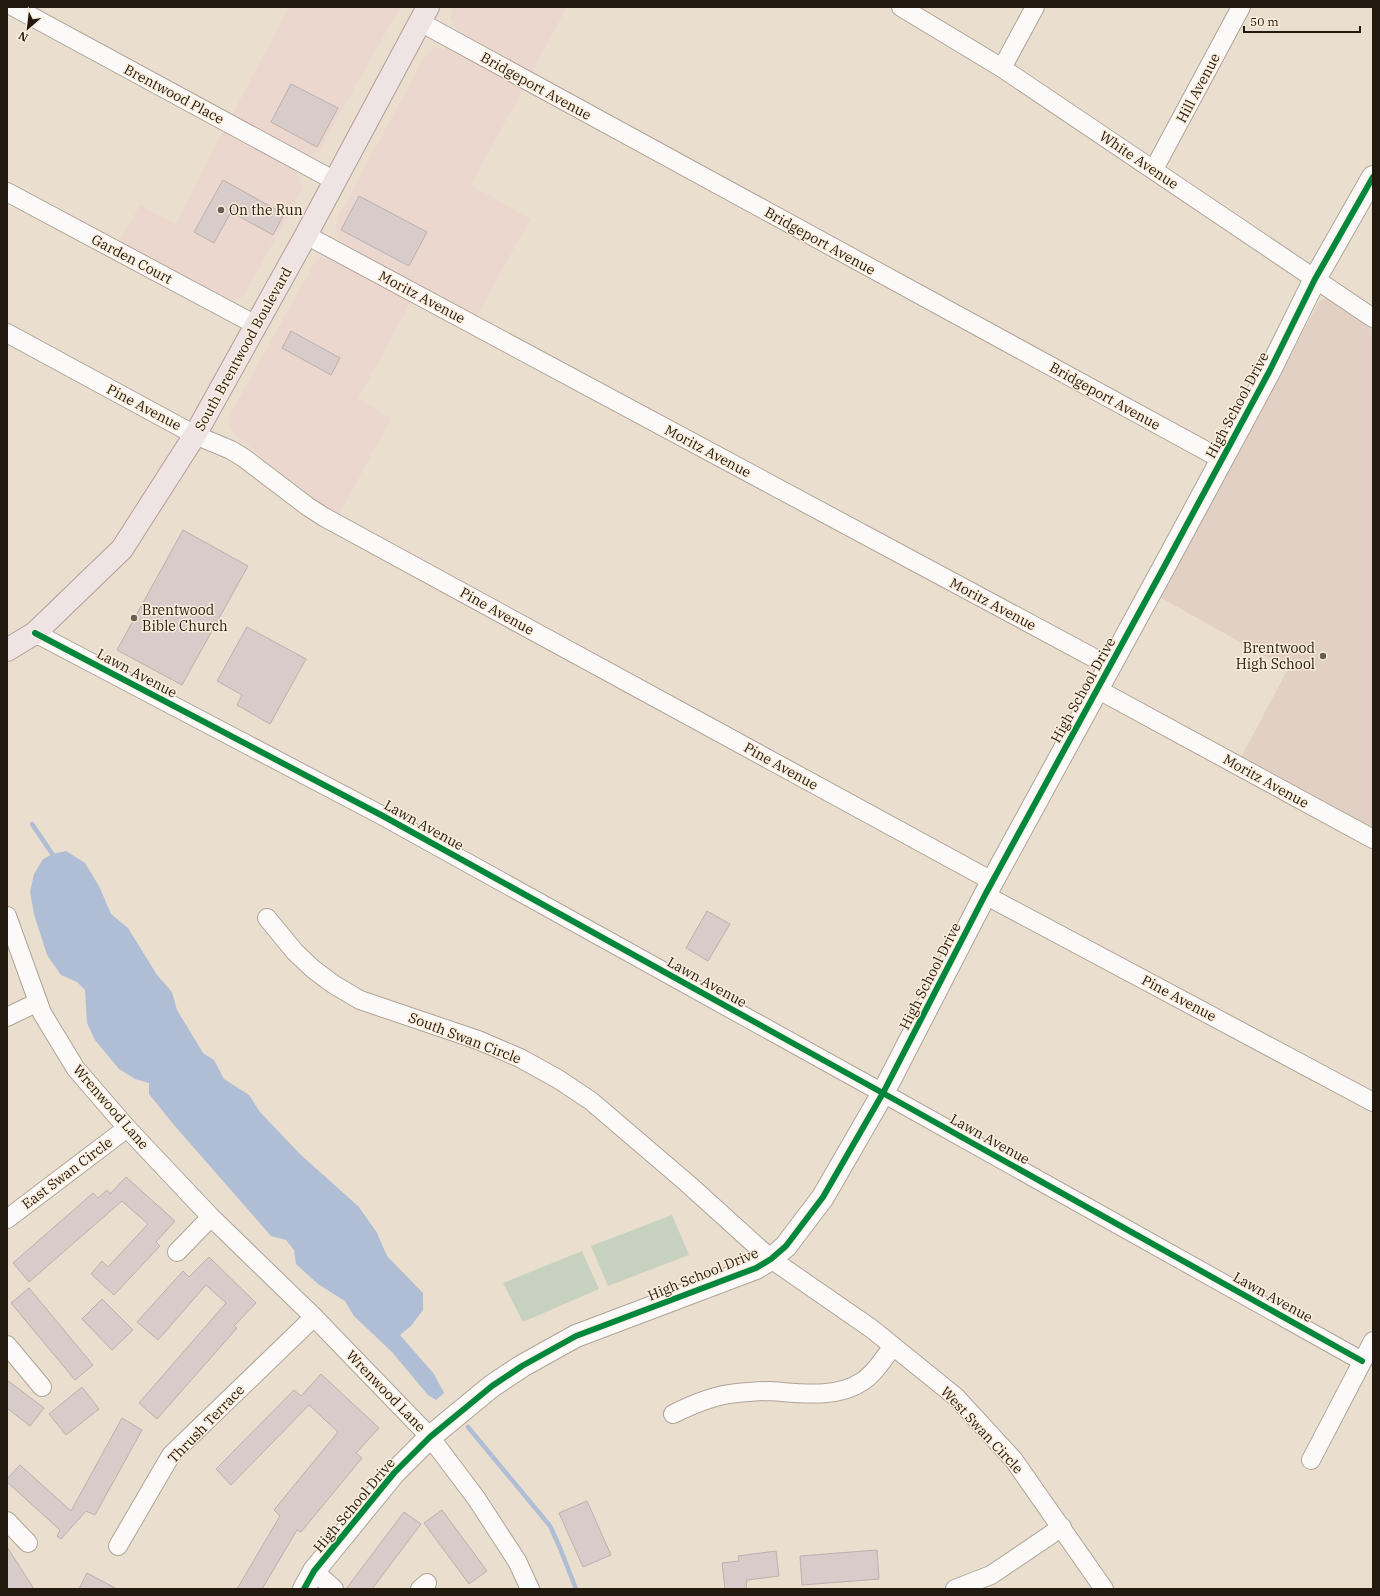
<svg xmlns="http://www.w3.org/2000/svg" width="1380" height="1596" font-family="'IBM Plex Serif',serif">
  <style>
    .commercial { fill: #ecd7ce }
    .education { fill: #e3d0c4 }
    .green { fill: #c6d2bf }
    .water { fill: #afbdd5 }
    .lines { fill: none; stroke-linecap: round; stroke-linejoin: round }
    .stream { stroke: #afbdd5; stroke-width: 4.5 }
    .building { fill: #d7ccca; stroke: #bbb0ae }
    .street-casing { stroke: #aea498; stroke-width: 20 }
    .secondary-casing { stroke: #aea498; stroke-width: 24 }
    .primary-casing { stroke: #b39d99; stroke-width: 24 }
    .street { stroke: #fcfaf8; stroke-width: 18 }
    .secondary { stroke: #fcfaf8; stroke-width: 22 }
    .primary { stroke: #eee4e4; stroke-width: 22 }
    .cycleway-casing { stroke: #fceedc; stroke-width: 8 }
    .cycleway { stroke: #00873e; stroke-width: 6 }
    .poi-dot { fill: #685f52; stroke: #fceedc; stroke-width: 1.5 }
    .labels { text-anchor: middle; stroke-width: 3; stroke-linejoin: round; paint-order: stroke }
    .street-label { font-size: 14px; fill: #221a0f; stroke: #fceedc }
    .poi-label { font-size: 14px; fill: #221a0f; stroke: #fceedc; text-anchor: start }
  </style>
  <rect width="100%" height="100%" fill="#eadece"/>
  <g class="commercial">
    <polygon points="289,7 400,7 319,151 311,156 304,154 232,115"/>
    <polygon points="452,7 567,7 531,74 460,32 453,24 450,17"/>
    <polygon points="438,48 450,49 523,89 471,185 530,219 476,318 345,245 338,238 336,229 340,213 424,58 432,49"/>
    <polygon points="223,132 295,171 301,179 302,187 299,195 245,294 237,301 232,303 118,244 140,205 175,224"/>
    <polygon points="320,257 332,258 412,300 358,399 391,418 339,515 298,489 235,434 230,426 229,420 231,413 315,262"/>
  </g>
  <polygon class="education" points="1324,298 1330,299 1373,330 1373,832 1240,759 1288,669 1158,596 1319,302"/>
  <g class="green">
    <polygon points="672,1215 689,1255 608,1286 591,1246"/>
    <polygon points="582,1251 599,1289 523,1322 503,1283"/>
  </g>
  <polygon class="water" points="66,851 85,863 99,886 111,914 128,928 157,975 172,992 177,1010 203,1053 214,1060 224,1079 249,1095 260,1112 301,1155 359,1207 377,1233 387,1256 423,1293 423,1310 411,1326 400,1335 434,1374 444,1393 436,1400 428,1395 392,1352 354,1316 345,1301 318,1284 296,1264 294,1250 286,1240 271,1236 174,1125 149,1094 149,1083 135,1079 119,1069 95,1040 87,1023 85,990 77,982 61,975 47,955 34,914 30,892 34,874 43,859 53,854"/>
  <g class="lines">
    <g class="stream">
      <polyline points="32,824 55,858"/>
      <polyline points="468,1427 550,1526 560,1548 576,1589"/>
    </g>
  </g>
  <g class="building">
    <polygon points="291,84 338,108 317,147 271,122"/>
    <polygon points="223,180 284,214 273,235 231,212 214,243 194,232"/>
    <polygon points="359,196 427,232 409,266 341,230"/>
    <polygon points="291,331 340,358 331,375 282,348"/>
    <polygon points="183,530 248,566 182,685 117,650"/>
    <polygon points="247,627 306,659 270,724 237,705 242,695 217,681"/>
    <polygon points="707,911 730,924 708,961 686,948"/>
    <polygon points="126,1177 175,1221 156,1242 160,1246 114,1295 91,1274 102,1261 108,1267 148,1224 122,1201 29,1282 13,1263 93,1193 98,1198 107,1190 110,1194"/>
    <polygon points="209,1257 256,1303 234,1326 237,1328 157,1419 139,1403 226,1303 206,1285 158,1340 137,1322 183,1271 189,1277"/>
    <polygon points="29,1288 93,1365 75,1380 11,1303"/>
    <polygon points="102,1299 133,1330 112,1350 82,1319"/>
    <polygon points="321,1374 379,1428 356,1453 362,1458 301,1532 297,1530 262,1589 237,1589 280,1516 274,1510 338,1432 309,1405 231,1485 216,1469 294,1390 301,1396"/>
    <polygon points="7,1380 44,1408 30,1426 7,1408"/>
    <polygon points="82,1387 99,1409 66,1435 49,1414"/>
    <polygon points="122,1418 142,1430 95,1515 86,1511 61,1539 57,1536 60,1530 7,1482 7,1479 20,1465 71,1511"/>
    <polygon points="587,1501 611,1555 583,1567 559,1513"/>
    <polygon points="442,1510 487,1571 469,1584 424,1523"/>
    <polygon points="404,1512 421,1524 372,1589 346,1589"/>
    <polygon points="7,1547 34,1589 7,1589"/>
    <polygon points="877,1550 879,1579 802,1585 800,1556"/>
    <polygon points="776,1551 779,1576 747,1580 746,1589 725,1589 722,1563 739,1561 738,1556"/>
    <polygon points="87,1573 117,1589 79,1589"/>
  </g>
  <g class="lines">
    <defs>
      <g id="street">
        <polyline points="14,7 335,181"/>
        <polyline points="901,7 1002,68 1373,318"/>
        <polyline points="420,22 1221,459"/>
        <polyline points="1002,68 1035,7"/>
        <polyline points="1154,169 1241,7"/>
        <polyline points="7,192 256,325"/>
        <polyline points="306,235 1109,666"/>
        <polyline points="7,333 195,435 231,450 244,458 307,506 324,517 992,881"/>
        <polyline points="35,633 383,816 890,1097 1362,1361"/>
        <polyline points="1097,689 1373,839"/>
        <polyline points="985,895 1373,1102"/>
        <polyline points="7,916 42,1013 76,1069 127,1128 211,1217 314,1317 430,1437 476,1498 517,1561 530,1589"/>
        <polyline points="267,918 295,952 313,969 333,984 360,1000 478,1040 520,1058 558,1079 591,1101 687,1183 771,1259 872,1329 956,1397 1013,1459 1104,1589"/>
        <polyline points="7,1017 38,1002"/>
        <polyline points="7,1219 127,1128"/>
        <polyline points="177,1252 211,1217"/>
        <polyline points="7,1345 42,1387"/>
        <path d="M673,1414C693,1404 714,1395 737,1393C748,1392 759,1391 770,1391C800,1393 837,1399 863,1381C875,1373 884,1358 893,1346"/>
        <polyline points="1311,1460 1373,1341"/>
        <polyline points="7,1521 28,1543"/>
        <polyline points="118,1546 171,1455 314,1317"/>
        <polyline points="314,1571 334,1589"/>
        <polyline points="420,1589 427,1583"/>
        <polyline points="955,1589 991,1575 1062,1527"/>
      </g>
      <polyline id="secondary" points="304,1589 314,1571 394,1473 430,1437 492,1386 522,1366 576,1336 756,1268 771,1259 786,1246 823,1197 883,1093 985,895 1164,567 1269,372 1315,279 1373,177"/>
      <polyline id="primary" points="7,650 35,633 122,549 195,435 306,235 428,7"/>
    </defs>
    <use href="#street" class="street-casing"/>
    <use href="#secondary" class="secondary-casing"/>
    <use href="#primary" class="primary-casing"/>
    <use href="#street" class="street"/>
    <use href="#secondary" class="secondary"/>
    <use href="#primary" class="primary"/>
    <defs>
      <g id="cycleway">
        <polyline points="35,633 383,816 890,1097 1362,1361"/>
        <polyline points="304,1589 314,1571 394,1473 430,1437 492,1386 522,1366 576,1336 756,1268 771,1259 786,1246 823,1197 883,1093 985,895 1164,567 1269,372 1315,279 1373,177"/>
      </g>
    </defs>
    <use href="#cycleway" class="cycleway-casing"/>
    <use href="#cycleway" class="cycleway"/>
  </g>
  <g class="poi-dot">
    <circle cx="221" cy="210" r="4"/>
    <circle cx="134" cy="618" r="4"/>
    <circle cx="1323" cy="656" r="4"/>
  </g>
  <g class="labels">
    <g class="street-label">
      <text transform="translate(536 86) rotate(29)" y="5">Bridgeport Avenue</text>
      <text transform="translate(1198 88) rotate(-62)" y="5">Hill Avenue</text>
      <text transform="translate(174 94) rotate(28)" y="5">Brentwood Place</text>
      <text transform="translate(1139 160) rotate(34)" y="5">White Avenue</text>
      <text transform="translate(820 241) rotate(29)" y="5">Bridgeport Avenue</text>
      <text transform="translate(132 259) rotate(28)" y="5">Garden Court</text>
      <text transform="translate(422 297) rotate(28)" y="5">Moritz Avenue</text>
      <text transform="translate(243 349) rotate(-61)" y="5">South Brentwood Boulevard</text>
      <text transform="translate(1105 396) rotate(29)" y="5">Bridgeport Avenue</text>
      <text transform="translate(1237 405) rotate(-62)" y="5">High School Drive</text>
      <text transform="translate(144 407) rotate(28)" y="5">Pine Avenue</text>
      <text transform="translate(708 451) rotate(28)" y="5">Moritz Avenue</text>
      <text transform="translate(993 604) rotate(28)" y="5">Moritz Avenue</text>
      <text transform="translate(497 611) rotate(29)" y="5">Pine Avenue</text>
      <text transform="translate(137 673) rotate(28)" y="5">Lawn Avenue</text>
      <text transform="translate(1083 690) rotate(-61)" y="5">High School Drive</text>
      <text transform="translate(781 766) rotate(29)" y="5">Pine Avenue</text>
      <text transform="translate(1266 781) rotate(29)" y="5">Moritz Avenue</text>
      <text transform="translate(424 825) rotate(29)" y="5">Lawn Avenue</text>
      <text transform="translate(930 976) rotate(-63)" y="5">High School Drive</text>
      <text transform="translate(707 982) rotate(29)" y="5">Lawn Avenue</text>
      <text transform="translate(1179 998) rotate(28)" y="5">Pine Avenue</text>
      <text transform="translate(465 1038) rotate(21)" y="5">South Swan Circle</text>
      <text transform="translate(111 1107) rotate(49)" y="5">Wrenwood Lane</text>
      <text transform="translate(990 1139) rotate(29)" y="5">Lawn Avenue</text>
      <text transform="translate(67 1173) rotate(-37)" y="5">East Swan Circle</text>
      <text transform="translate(703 1274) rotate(-22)" y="5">High School Drive</text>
      <text transform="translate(1273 1297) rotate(29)" y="5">Lawn Avenue</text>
      <text transform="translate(386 1391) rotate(46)" y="5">Wrenwood Lane</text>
      <text transform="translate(206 1424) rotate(-46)" y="5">Thrush Terrace</text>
      <text transform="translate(982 1430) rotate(47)" y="5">West Swan Circle</text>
      <text transform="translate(354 1505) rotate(-50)" y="5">High School Drive</text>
    </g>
    <g class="poi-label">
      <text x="229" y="215">On the Run</text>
      <text x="142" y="615">Brentwood<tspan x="142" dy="16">Bible Church</tspan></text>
      <text x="1315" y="653" text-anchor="end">Brentwood<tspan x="1315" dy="16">High School</tspan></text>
    </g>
  </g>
  <rect width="1380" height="1596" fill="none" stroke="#221a0f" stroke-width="16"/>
  <g transform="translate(28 28) rotate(208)" stroke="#fceedc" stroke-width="3" paint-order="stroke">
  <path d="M0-3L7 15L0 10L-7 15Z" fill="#221a0f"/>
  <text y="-6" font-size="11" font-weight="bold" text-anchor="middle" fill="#221a0f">N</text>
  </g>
  <path d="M1244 26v6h116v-6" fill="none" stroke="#221a0f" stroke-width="2"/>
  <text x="1250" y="26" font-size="12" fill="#221a0f" stroke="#fceedc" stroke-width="3" paint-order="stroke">50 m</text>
</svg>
